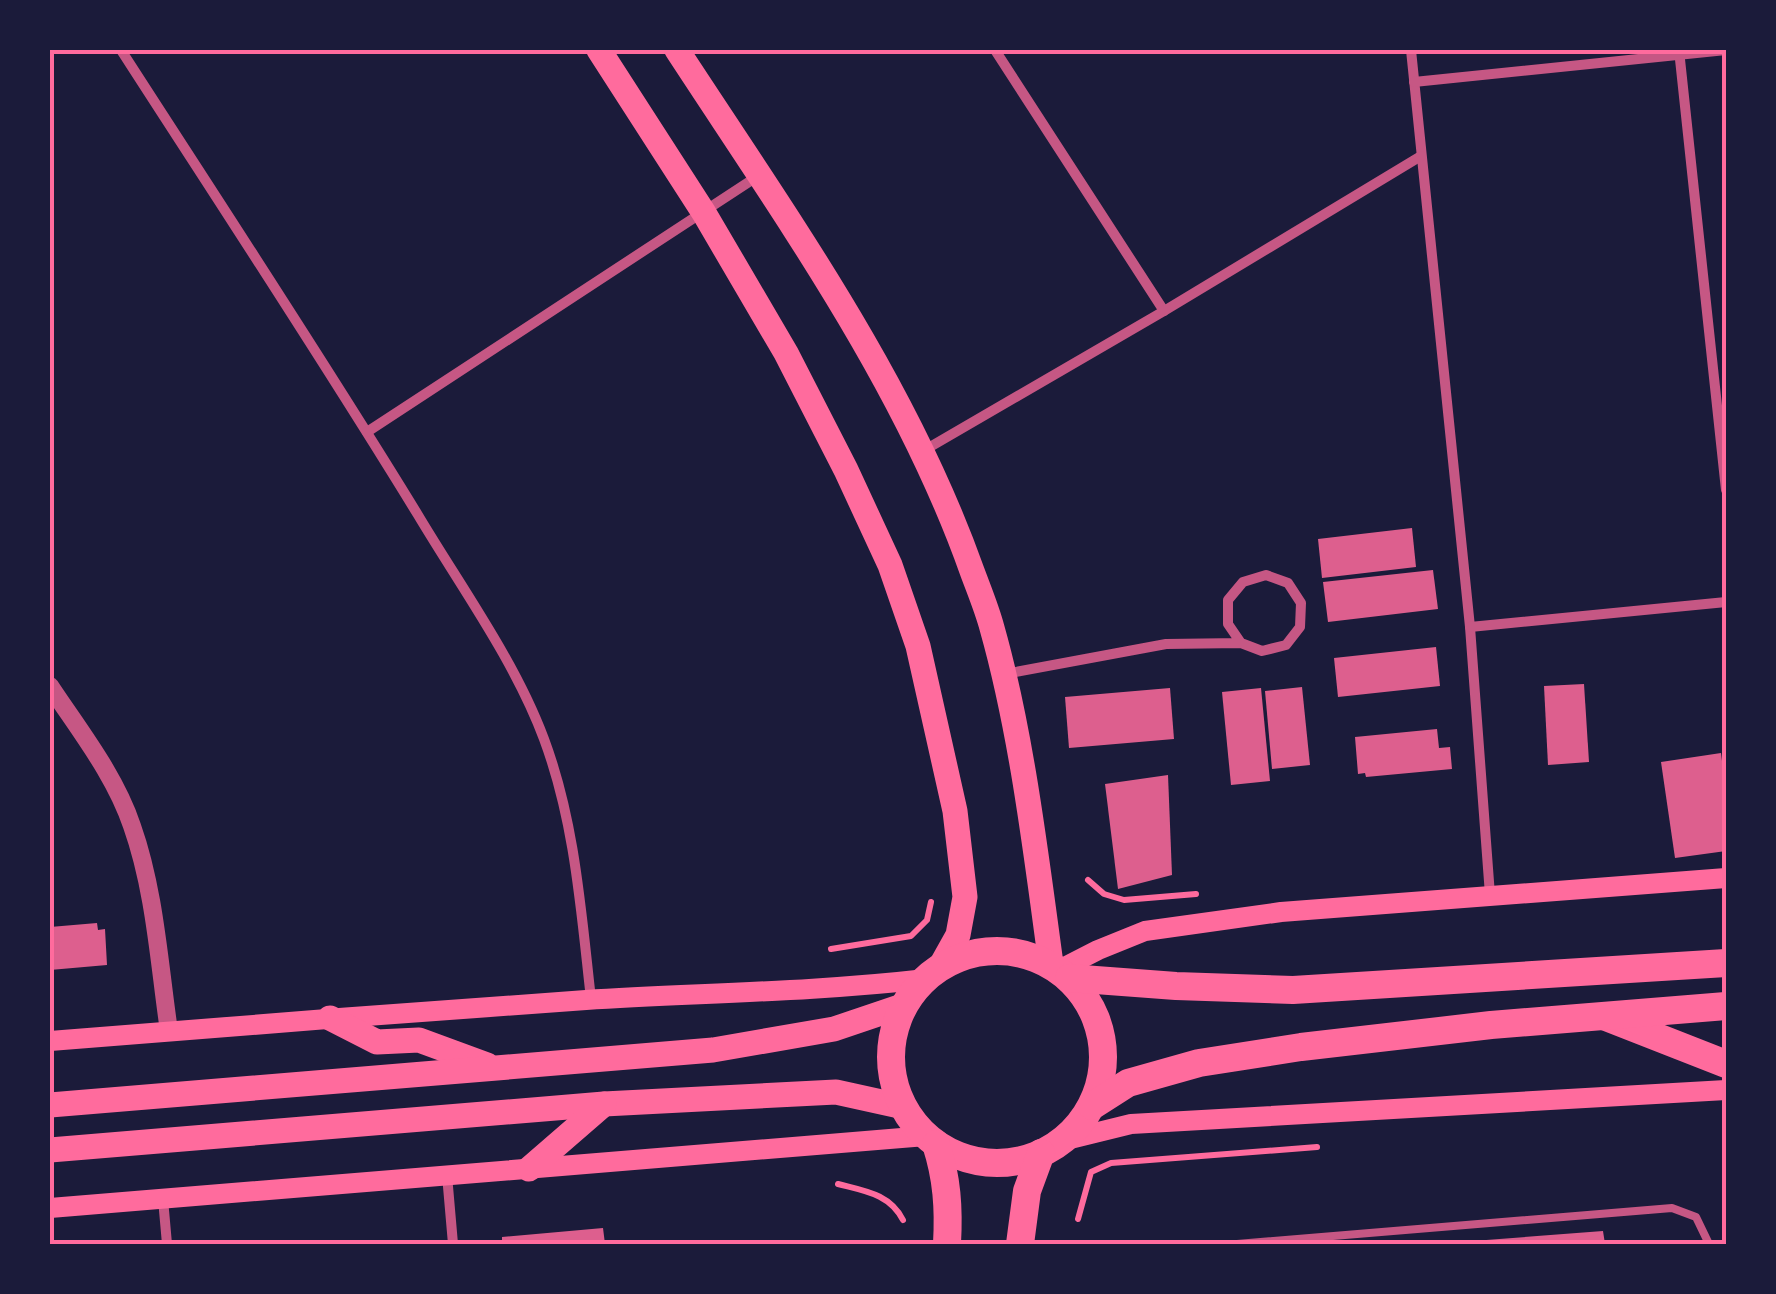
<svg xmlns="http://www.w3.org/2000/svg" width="1776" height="1294" font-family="'Open Sans',sans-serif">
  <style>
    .building { fill: #dd5f8e }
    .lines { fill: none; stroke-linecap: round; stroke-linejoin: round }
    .path { stroke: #ff6b9d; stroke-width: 6 }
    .service { stroke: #c65784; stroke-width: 8 }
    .minor { stroke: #c65784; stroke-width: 10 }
    .tertiary { stroke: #c65784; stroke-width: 18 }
    .secondary { stroke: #ff6b9d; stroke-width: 20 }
    .primary { stroke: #ff6b9d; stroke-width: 25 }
    .trunk { stroke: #ff6b9d; stroke-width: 28 }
    .neatline { fill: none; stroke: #ff6b9d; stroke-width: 4 }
  </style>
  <rect width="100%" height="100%" fill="#1b1b3a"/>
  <g class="building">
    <polygon points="1412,528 1416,567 1322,578 1318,539"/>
    <polygon points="1433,570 1438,609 1328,622 1323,582"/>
    <polygon points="1436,647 1440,686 1338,697 1334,658"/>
    <polygon points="1584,684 1589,762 1548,765 1544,686"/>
    <polygon points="1302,687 1310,765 1272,769 1265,691"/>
    <polygon points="1170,688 1174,739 1069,748 1065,697"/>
    <polygon points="1261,688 1270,781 1231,785 1222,692"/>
    <polygon points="1437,729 1439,748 1450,747 1452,769 1366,777 1365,773 1358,774 1355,737"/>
    <polygon points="1721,753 1726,793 1726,851 1675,858 1661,762"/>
    <polygon points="1168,775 1172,875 1118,889 1105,784"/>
    <polygon points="97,923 98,930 105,929 107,965 50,970 50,927"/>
    <polygon points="603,1228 605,1244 502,1244 502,1237"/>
    <polygon points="1603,1231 1605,1244 1473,1244 1473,1241"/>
  </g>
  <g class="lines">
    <g class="path">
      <polyline points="1088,880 1104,894 1124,900 1196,894"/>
      <polyline points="831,949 911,936 927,920 931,902"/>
      <path d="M838,1184C865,1191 890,1194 903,1220"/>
      <polyline points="1078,1219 1091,1172 1111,1163 1317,1147"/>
    </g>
    <polyline class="service" points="1237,1244 1672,1208 1696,1217 1709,1244"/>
    <g class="minor">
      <path d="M121,50C221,205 322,358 418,515C461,587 515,661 544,739C575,822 581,911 591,999"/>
      <polyline points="995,50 1164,311"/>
      <polyline points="1411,50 1470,627 1490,895"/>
      <polyline points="1679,50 1726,490"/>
      <polyline points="1414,82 1726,50"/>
      <polyline points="367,432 758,176"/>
      <polyline points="923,451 1164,311 1421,156"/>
      <polyline points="1470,627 1726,602"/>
      <polyline points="1005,674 1166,644 1241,643 1262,651 1286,645 1300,627 1301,603 1288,583 1266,575 1243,582 1228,600 1228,624 1241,643"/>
      <polyline points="447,1175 453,1244"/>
      <polyline points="163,1199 167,1244"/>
    </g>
    <path class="tertiary" d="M50,686C79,730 115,775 132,826C155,891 159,963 169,1031"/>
    <g class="secondary">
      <polyline points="1059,970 1098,950 1145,931 1281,912 1726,878"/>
      <path d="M50,1041C229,1027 407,1012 586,1000C699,993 813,992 926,979"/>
      <polyline points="1062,1141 1131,1124 1726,1090"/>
      <polyline points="50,1208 926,1136"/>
    </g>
    <g class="primary">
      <polyline points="599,50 704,213 786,353 846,470 890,565 918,646 955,811 965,897 958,935 939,969"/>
      <path d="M677,50C786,217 905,382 972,571C979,590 987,609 992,628C1022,734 1036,855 1051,964"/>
      <polyline points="330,1018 377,1042 419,1040 487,1065"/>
      <polyline points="50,1105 713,1050 834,1029 905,1005"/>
      <polyline points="50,1150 604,1104 836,1092 904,1107"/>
      <polyline points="529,1169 604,1104"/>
    </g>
    <g class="trunk">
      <circle cx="997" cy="1057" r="106"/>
      <polyline points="1069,978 1176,986 1293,990 1726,963"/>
      <polyline points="1606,1017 1726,1064"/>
      <polyline points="1092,1106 1128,1083 1199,1063 1301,1047 1491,1025 1726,1006"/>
      <path d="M936,1144C947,1178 949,1208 947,1244"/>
      <polyline points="1020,1244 1027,1191 1041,1153"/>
    </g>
  </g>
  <rect width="1776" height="1294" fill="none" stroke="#1b1b3a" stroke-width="105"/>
  <rect x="52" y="52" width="1672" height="1190" class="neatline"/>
</svg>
